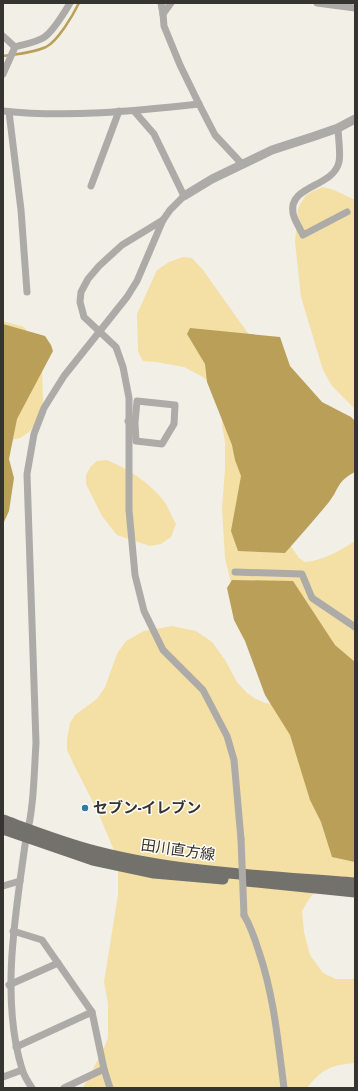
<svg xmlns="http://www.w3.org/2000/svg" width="358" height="1091" font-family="Jost,'Noto Sans JP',sans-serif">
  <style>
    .green { fill: #f4dfa5 }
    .water { fill: #b99f57 }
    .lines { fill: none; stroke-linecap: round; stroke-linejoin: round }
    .stream { stroke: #b99f57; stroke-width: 2.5 }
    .minor { stroke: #acaba7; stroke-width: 7 }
    .tertiary { stroke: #acaba7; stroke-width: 9 }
    .primary { stroke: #73716c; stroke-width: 11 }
    .minor-bridge { stroke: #acaba7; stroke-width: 7 }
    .poi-dot { fill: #2c7cad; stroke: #fffdf6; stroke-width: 1.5 }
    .labels { text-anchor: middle; stroke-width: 3; stroke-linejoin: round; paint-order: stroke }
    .poi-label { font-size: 15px; font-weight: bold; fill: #353431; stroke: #fffdf6; text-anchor: start }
    .street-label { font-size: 15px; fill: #353431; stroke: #fffdf6 }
  </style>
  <rect width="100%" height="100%" fill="#f2efe7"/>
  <g class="green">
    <polygon points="323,187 334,190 355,200 355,409 332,386 323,370 301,297 295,242 298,208 306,195 318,189"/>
    <path d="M183,257L192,258L203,270L260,350L288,542L299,558L305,562C325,560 339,551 355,541V692L231,583L225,558L222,508L225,469V442L222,425L223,409L217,390L203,377L184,367L156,362L143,361L138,352L137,314L157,270L169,262Z"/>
    <polygon points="3,321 24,327 28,332 42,368 43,403 37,424 29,432 20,438 3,442"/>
    <path d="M106,460C128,468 153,485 166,504C169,510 172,517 176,524L171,537L161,544L150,546L117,535L102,516L86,484V475L91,466L97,461Z"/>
    <path d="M172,626L196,631L212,642L225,660L237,682L246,692L254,698L265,703L300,708L355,753V878L317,890L309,899L302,911L304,932L310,955L323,973L336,979H355V1063C331,1065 322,1069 307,1088H83L103,1050L108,1038V1003L104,982L118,895V864L113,848L97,810L74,765L67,750V739L70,723L75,715L97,699L105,687L117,654L126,641L144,631Z"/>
  </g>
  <g class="water">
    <polygon points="3,324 45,336 51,345 53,351 17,419 9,459 14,478 9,511 3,524"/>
    <path d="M190,328L280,337L290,366L322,402L351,417L355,421V472C336,482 340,488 329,502C315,519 300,536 285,553L238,551L231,531L241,476L235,460L232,445L207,382L205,364L187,334Z"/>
    <polygon points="232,580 293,581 335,645 355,662 355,862 332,857 321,822 310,800 290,735 265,695 245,641 234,620 227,588"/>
  </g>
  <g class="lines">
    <path class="stream" d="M3,56C17,54 33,53 46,47C58,41 73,15 79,3"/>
    <g class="minor">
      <polyline points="161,3 163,14 164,26 180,65 199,104 215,135 242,164"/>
      <polyline points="317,3 355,8"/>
      <polyline points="163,14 171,3"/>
      <polyline points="3,36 15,47"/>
      <path d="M3,74L15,47C25,44 34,43 43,38C53,32 64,13 70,3"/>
      <path d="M3,111C68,118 134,111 199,104"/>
      <polyline points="9,112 21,210 27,292"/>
      <path d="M338,128C338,136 341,154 339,162C333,188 288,185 293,213C294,220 300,228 303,235L347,212"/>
      <polyline points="91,186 119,111"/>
      <polyline points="163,220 122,245 99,266 88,279 81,292 80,302 84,317 116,347 123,367 129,398 129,510 135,575 144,611 163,650 203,690 227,736 234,760 241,839"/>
      <polyline points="128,421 135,423 136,441 162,444 174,424 175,405 137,401 135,423"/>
      <polyline points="235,572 302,574 312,598 355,627"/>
      <polyline points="3,886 20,881"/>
      <path d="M244,915C251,927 255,939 259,952C274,996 278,1042 284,1088"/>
      <polyline points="13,931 42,940 92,1012"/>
      <polyline points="9,985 58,963"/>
      <polyline points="16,1047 92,1012 104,1069"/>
      <polyline points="3,1077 22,1070"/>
      <path d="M32,1088C28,1082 24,1076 22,1069C0,997 16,911 26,838C34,808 34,774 36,743L27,474L34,434L44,408L64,376L127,297L137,281L163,220L170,210L184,196L154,134L134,111"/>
      <polyline points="64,1088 104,1069 110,1088"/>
    </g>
    <polyline class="tertiary" points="184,196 212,179 272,150 315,136 338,128 355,119"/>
    <g class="primary">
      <path d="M3,820C33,831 64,843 95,851C179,873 269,876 355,883"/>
      <polyline points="3,829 93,860 154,873 223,879"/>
      <polyline points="246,881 355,892"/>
    </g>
    <polyline class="minor-bridge" points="241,839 244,915"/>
  </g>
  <circle class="poi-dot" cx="85" cy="808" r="4"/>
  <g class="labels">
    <g class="poi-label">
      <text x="93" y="813">セブン-イレブン</text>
    </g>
    <g class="street-label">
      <text transform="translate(178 850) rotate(8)" y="5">田川直方線</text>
    </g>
  </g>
  <rect width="358" height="1091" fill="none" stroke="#353431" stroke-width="8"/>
</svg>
